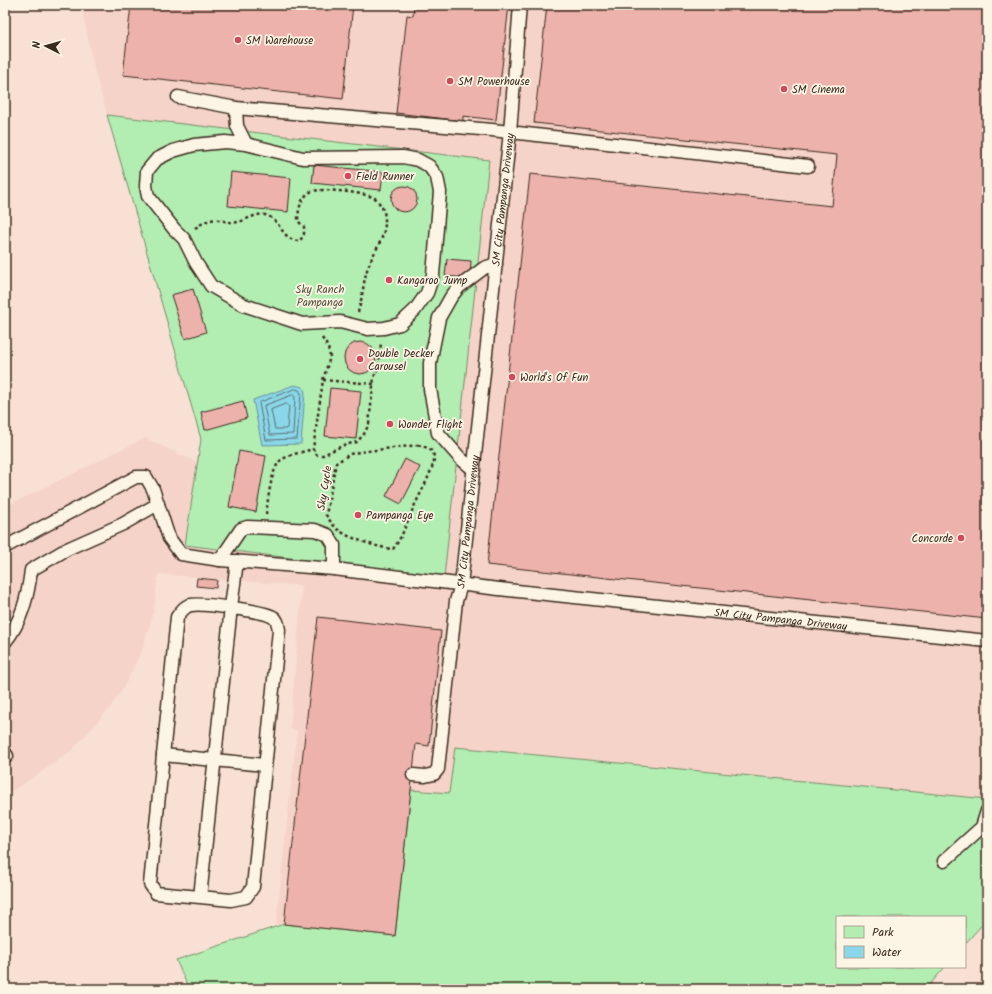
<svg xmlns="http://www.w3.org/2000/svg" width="992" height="994" font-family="Kalam,sans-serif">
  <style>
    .built { fill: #f5d3c8 }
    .green { fill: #b2edb2; stroke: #768c68 }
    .water { fill: #8ad7e9; stroke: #6a9298 }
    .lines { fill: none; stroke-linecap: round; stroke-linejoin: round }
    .shore { stroke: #5b6f6f; stroke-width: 1 }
    .building { fill: #edb2ac; stroke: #3b2a1e }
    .service-casing { stroke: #3b2a1e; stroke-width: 15 }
    .path { stroke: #3b2a1e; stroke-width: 2.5; stroke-dasharray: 3 3; stroke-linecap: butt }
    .service { stroke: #fcf5e5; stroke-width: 12 }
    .poi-dot { fill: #d1495b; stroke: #fcf5e5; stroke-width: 1.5 }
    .labels { text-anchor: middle; stroke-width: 3.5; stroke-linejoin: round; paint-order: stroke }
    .poi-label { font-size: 11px; fill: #3b2a1e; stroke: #fcf5e5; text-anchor: start }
    .street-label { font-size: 11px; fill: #3b2a1e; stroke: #fcf5e5 }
    .park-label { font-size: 11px; fill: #53513c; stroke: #fcf5e5 }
  </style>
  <rect width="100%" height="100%" fill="#f8e1d4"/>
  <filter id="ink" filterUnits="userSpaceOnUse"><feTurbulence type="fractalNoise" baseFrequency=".025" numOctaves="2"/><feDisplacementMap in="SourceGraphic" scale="8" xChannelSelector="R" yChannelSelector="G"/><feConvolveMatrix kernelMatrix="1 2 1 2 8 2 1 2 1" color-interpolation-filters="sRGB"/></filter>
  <g filter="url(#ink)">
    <polygon class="built" points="81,5 987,5 987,799 455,747 449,793 411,790 395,936 276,924 297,731 290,729 302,586 158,574 154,609 143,648 126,683 110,708 71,751 33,778 10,792 5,794 5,507 145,438 198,463 201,440 95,73"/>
    <g class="green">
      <polygon points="107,115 489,160 444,577 185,545 201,439"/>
      <polygon points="455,747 987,799 987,919 965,944 965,917 837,917 837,967 945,967 926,989 189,989 176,960 284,924 395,936 411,790 449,793"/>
    </g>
    <polygon class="water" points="294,385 303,387 305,392 301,444 262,445 253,400"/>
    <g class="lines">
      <g class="shore">
        <polygon points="295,389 299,390 301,393 297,439 266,440 259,403"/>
        <polygon points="293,395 295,397 293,434 270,435 264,406"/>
        <polygon points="286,404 289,406 287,428 285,429 275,429 271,410"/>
      </g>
    </g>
    <g class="building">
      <polygon points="131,5 353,5 343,99 123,75"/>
      <polygon points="414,5 509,5 496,120 463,116 463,121 396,113 407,15 413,16"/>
      <polygon points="547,5 987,5 987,619 487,565 530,174 832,206 837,155 534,123"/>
      <polygon points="314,165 383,172 381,190 312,183"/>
      <polygon points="231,172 291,178 288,212 228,206"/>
      <circle cx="404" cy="199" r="13"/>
      <polygon points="447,259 471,261 470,278 445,276"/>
      <polygon points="193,289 206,332 185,339 171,295"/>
      <circle cx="360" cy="358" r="16"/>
      <polygon points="330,388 361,391 356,439 325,436"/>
      <polygon points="243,401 247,418 205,430 201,412"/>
      <polygon points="239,451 266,456 256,512 229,507"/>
      <polygon points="405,459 420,467 401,504 386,496"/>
      <polygon points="197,578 217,580 216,588 196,586"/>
      <polygon points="318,617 441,631 429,746 416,744 395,936 284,924"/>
    </g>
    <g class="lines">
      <defs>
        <g id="service">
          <polyline points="178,97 236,108 492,130 808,166"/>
          <polyline points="236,108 237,126 246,144"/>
          <polygon points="225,142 246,144 303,158 403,157 418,160 429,166 437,177 440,192 433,275 427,293 415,310 400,324 384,328 368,329 340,322 302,324 244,305 211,286 196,263 184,239 174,229 148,196 146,186 147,171 157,159 173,151 194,145"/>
          <polyline points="474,470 460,458 438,433 430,389 430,363 439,318 451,297 459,287 484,268 496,264"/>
          <path id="s1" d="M158,504L169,538L181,554L220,560L334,569L499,589L987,641"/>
          <path d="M5,547L136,477H146L153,489L158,504L123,524L67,549L31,570C28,596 22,621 5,642"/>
          <polyline points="220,560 241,529 247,527 315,530 328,535 334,545 334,569"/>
          <polyline points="5,753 7,756"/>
          <polyline points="163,755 265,765"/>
          <path id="s2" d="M413,775L425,776L434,774L438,769L456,601L461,585L510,132L520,5"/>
          <polyline points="944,861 982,827 987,811"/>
          <path d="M200,897L156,893L150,884L177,617C181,612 184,606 191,605C202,603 264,611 273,617C278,620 278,625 279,630L253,887L246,897L231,900L200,897L231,607L237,561"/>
        </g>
      </defs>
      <use href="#service" class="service-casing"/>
      <g class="path">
        <path d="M195,228C200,225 205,221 211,220C220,218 229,224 238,222C248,220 259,210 270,217C282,224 283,241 300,241L304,234V227L298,221C298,210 301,195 313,191C322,188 370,193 376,199C379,202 383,209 384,212C389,235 375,248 368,267C363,281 363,297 358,312"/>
        <polyline points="322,338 328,347 330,357 323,380 313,449 317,455 323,455 344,445 357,442 364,434 369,424 374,377 378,368 381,343"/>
        <polyline points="323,380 374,384"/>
        <path d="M418,445C426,447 433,449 434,457C435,468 417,499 412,511C406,524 402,538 393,549C382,549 349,538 340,531C334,527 330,521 326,515L336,463L350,454L359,452Z"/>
        <path d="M266,514C268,501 271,468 281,460C290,454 303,452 313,449"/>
      </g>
      <use href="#service" class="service"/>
    </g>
  </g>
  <g class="poi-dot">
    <circle cx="238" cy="40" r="4"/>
    <circle cx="450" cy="81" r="4"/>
    <circle cx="784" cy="89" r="4"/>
    <circle cx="348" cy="176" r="4"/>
    <circle cx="389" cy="280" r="4"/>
    <circle cx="360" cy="359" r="4"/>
    <circle cx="512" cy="377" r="4"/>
    <circle cx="390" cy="424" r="4"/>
    <circle cx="358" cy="515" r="4"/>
    <circle cx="961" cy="538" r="4"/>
  </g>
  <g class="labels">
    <g class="poi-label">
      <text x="246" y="44">SM Warehouse</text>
      <text x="458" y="85">SM Powerhouse</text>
      <text x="792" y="93">SM Cinema</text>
      <text x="356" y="180">Field Runner</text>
      <text x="397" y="284">Kangaroo Jump</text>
      <text x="368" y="357">Double Decker<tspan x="368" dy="13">Carousel</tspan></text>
      <text x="520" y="381">World's Of Fun</text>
      <text x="398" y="428">Wonder Flight</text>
      <text x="366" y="519">Pampanga Eye</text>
      <text x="953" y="542" text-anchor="end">Concorde</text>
    </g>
    <g class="street-label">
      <text dy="4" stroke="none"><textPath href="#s2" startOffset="601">SM City Pampanga Driveway</textPath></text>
      <text transform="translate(324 488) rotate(-81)" y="4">Sky Cycle</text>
      <text dy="4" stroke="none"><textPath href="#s2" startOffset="277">SM City Pampanga Driveway</textPath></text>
      <text dy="4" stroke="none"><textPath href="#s1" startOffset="659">SM City Pampanga Driveway</textPath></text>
    </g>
    <g class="park-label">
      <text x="320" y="293">Sky Ranch<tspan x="320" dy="13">Pampanga</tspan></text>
    </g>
  </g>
  <rect width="992" height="994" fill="none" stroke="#fcf5e5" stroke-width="20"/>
  <rect x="10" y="10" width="972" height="974" fill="none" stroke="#3b2a1e" stroke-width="1.5" filter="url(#ink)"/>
  <rect x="836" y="916" width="130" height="52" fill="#fcf5e5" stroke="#afa495"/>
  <rect x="844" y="926" width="20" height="12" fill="#b2edb2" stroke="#afa495"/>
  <text x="872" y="936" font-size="12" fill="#3b2a1e">Park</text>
  <rect x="844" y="946" width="20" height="12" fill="#8ad7e9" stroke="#afa495"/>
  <text x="872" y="956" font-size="12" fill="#3b2a1e">Water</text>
  <g transform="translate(46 46) rotate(276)" stroke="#fcf5e5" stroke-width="3" paint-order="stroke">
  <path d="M0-3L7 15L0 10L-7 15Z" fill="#3b2a1e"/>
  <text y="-6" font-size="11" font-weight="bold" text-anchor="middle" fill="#3b2a1e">N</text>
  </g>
</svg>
